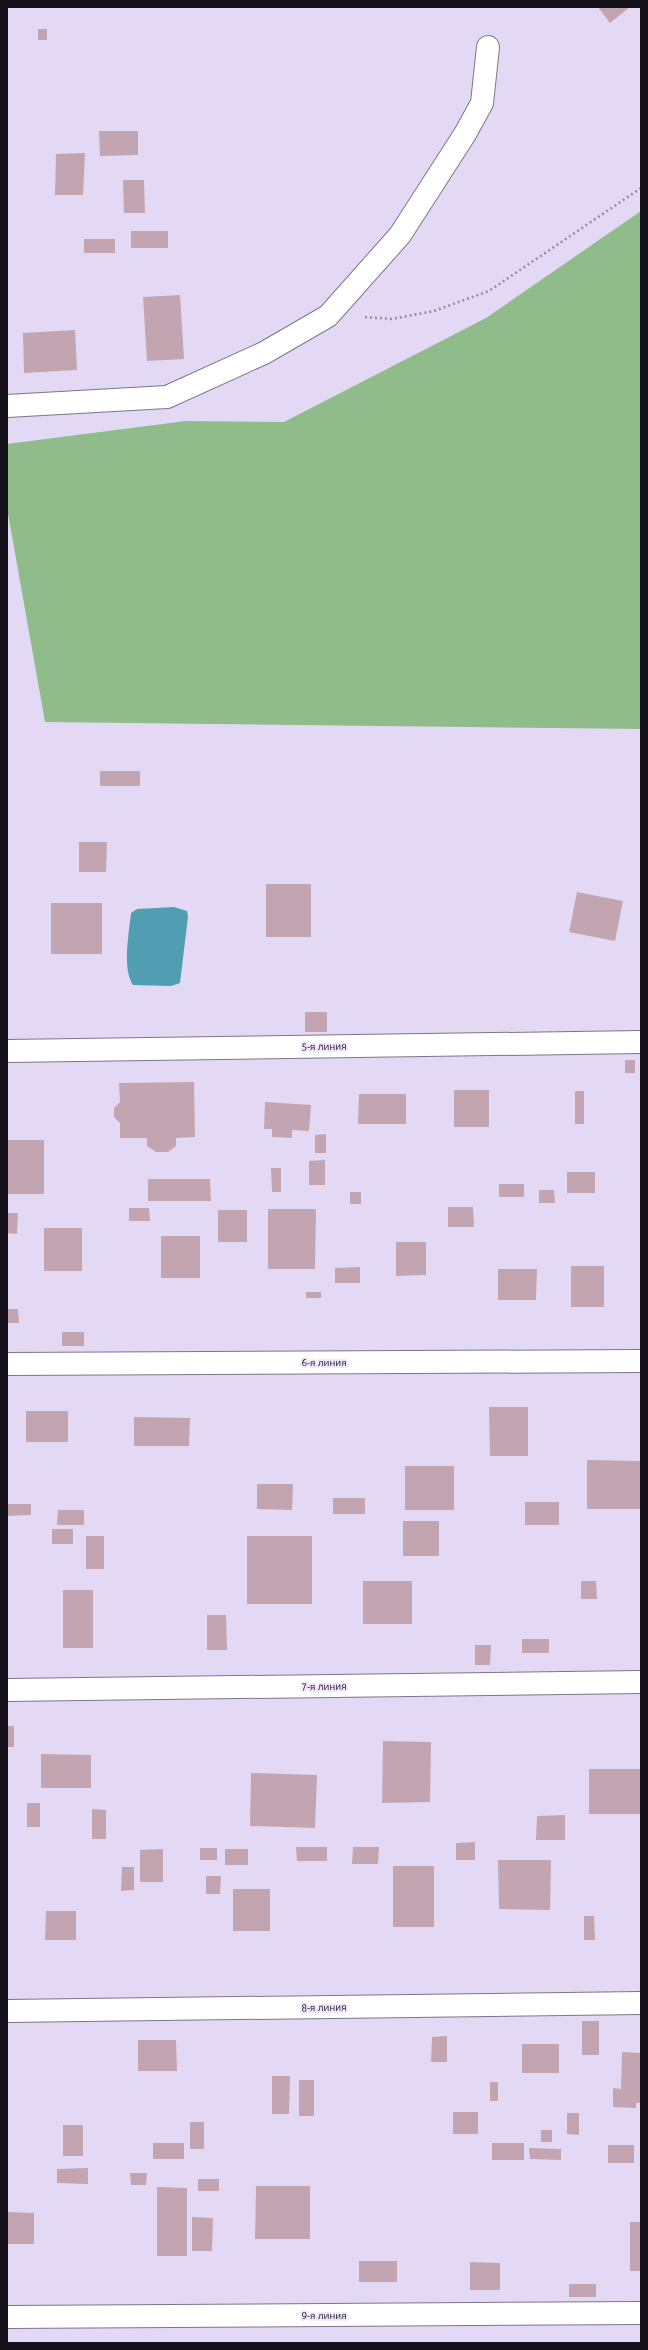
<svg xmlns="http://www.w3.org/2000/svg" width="648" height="2350" font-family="Ubuntu,sans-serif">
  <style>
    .forest { fill: #90bb8b }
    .water { fill: #519eb2 }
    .building { fill: #c3a5b1 }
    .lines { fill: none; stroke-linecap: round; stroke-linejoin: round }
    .minor-casing { stroke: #7e748c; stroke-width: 24 }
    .path { stroke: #958da2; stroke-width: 2.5; stroke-dasharray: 2 3; stroke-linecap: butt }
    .minor { stroke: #fff; stroke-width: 22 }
    .labels { text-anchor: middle; stroke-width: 4; stroke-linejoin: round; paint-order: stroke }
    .street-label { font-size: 10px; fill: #15121b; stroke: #f0e7fe }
  </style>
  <rect width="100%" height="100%" fill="#e4d9f5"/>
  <polygon class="forest" points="641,211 641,729 45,722 7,508 7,444 186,421 284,422 486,318"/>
  <path class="water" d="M174,907L187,911L188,917L180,983L171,986L133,985C122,969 129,932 131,913L137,909Z"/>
  <g class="building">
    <polygon points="598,7 630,7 610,23"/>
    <rect x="38" y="29" width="9" height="11"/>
    <polygon points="99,131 138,131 138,155 100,156"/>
    <polygon points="85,153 83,195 55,195 56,154"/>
    <polygon points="123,180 144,180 145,213 124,213"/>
    <rect x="131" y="231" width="37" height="17"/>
    <rect x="84" y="239" width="31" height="14"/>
    <polygon points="180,295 184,359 147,361 143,297"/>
    <polygon points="75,330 77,370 24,373 23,333"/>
    <rect x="100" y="771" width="40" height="15"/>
    <polygon points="79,842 107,842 106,872 79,872"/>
    <rect x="266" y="884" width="45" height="53"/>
    <polygon points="577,892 623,901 615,941 569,932"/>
    <rect x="51" y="903" width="51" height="51"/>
    <rect x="305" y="1012" width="22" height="20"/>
    <rect x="625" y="1060" width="10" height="13"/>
    <polygon points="194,1082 195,1137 176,1138 176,1146 168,1152 156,1152 147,1146 147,1138 120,1138 120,1123 114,1117 114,1108 120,1102 119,1083"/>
    <rect x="454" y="1090" width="35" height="37"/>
    <rect x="575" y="1091" width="9" height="33"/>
    <polygon points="359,1094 406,1094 406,1124 358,1124"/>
    <polygon points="265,1102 311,1105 309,1131 292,1130 292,1138 272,1137 272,1129 264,1129"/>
    <polygon points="326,1134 326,1153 315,1153 315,1135"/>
    <rect x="7" y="1140" width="37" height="54"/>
    <polygon points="325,1160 325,1185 309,1185 309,1161"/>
    <polygon points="271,1168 281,1168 281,1192 272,1192"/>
    <rect x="567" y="1172" width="28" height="21"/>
    <polygon points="148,1179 210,1179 211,1201 148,1201"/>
    <rect x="499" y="1184" width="25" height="13"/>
    <polygon points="539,1190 554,1190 555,1203 539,1203"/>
    <rect x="350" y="1192" width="11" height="12"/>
    <polygon points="448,1207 473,1207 474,1227 448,1227"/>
    <polygon points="129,1208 149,1208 150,1221 129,1221"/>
    <polygon points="268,1209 316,1209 315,1269 268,1269"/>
    <rect x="218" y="1210" width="29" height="32"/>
    <polygon points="7,1213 18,1213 17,1234 7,1233"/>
    <rect x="44" y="1228" width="38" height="43"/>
    <rect x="161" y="1236" width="39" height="42"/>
    <polygon points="396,1242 426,1242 426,1275 396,1276"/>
    <rect x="571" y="1266" width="33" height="41"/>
    <polygon points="360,1267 360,1283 335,1283 335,1268"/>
    <polygon points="498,1269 537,1269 536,1300 498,1300"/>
    <rect x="306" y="1292" width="15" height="6"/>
    <polygon points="7,1309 18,1309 19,1323 7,1323"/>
    <rect x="62" y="1332" width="22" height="14"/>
    <polygon points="489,1407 528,1407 528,1456 490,1456"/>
    <rect x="26" y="1411" width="42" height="31"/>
    <polygon points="134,1417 190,1418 189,1446 134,1446"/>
    <polygon points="587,1460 641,1461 641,1509 587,1509"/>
    <rect x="405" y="1466" width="49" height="44"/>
    <polygon points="257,1484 293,1484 292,1510 257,1509"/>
    <rect x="333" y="1498" width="32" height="16"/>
    <rect x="525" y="1502" width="34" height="23"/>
    <polygon points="7,1504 31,1504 31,1515 7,1516"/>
    <polygon points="58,1510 84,1510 84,1525 57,1525"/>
    <rect x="403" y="1521" width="36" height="35"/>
    <rect x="52" y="1529" width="21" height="15"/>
    <rect x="86" y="1536" width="18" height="33"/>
    <rect x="247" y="1536" width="65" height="68"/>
    <rect x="363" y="1581" width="49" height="43"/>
    <polygon points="581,1581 596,1581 597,1599 581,1599"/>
    <rect x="63" y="1590" width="30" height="58"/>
    <polygon points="207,1615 226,1615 227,1650 207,1650"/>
    <rect x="522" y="1639" width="27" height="14"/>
    <polygon points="475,1645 491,1645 490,1665 475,1665"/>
    <rect x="7" y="1726" width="7" height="21"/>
    <polygon points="383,1741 431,1742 430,1802 382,1803"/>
    <polygon points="41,1754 91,1755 91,1788 41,1788"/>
    <rect x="589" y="1769" width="52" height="45"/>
    <polygon points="251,1773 317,1775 315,1828 250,1826"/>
    <rect x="27" y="1803" width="13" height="24"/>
    <polygon points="92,1809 106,1810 106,1839 92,1839"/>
    <polygon points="565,1815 565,1840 536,1840 537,1816"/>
    <polygon points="475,1842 475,1860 456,1860 456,1843"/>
    <polygon points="296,1847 327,1847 327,1861 297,1861"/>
    <polygon points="353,1847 379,1847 378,1864 352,1864"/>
    <rect x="200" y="1848" width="17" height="12"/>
    <polygon points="163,1849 163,1882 140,1882 140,1850"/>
    <rect x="225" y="1849" width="23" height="16"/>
    <polygon points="498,1860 551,1860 550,1910 499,1909"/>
    <rect x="393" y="1866" width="41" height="61"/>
    <polygon points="122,1867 134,1867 134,1890 121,1891"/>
    <polygon points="206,1876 221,1876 220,1894 206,1894"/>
    <rect x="233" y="1889" width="37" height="42"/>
    <polygon points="46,1911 76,1911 76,1940 45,1940"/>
    <polygon points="584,1916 594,1916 595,1940 584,1940"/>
    <rect x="582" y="2021" width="17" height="34"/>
    <polygon points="447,2036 447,2062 431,2062 432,2037"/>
    <polygon points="138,2040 176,2040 177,2071 138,2071"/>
    <rect x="522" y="2044" width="37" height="29"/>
    <polygon points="622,2052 641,2053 641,2103 636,2103 636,2108 613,2107 613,2088 621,2089"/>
    <polygon points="272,2076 290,2076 289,2114 272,2114"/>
    <rect x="299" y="2080" width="15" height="36"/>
    <rect x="490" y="2082" width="8" height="19"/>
    <rect x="453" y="2112" width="25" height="22"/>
    <polygon points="567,2113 579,2113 579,2135 567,2134"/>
    <rect x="190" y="2122" width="14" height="27"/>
    <rect x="63" y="2125" width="20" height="31"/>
    <rect x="541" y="2130" width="11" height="12"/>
    <rect x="153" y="2143" width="31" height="16"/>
    <rect x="492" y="2143" width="32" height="17"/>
    <rect x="608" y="2145" width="26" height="18"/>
    <polygon points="529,2148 561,2149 561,2160 530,2159"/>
    <polygon points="88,2168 88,2184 57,2183 57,2169"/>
    <polygon points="130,2173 147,2173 146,2185 131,2185"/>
    <rect x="198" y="2179" width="21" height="12"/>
    <polygon points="256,2186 310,2186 310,2239 255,2239"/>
    <polygon points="157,2187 187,2188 187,2256 157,2256"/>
    <polygon points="7,2212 34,2213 34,2244 7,2244"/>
    <polygon points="192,2217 213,2218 212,2251 192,2251"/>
    <rect x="630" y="2222" width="11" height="49"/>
    <rect x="359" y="2261" width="38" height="21"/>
    <polygon points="470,2262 500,2263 500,2290 470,2290"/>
    <rect x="569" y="2284" width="27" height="13"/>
  </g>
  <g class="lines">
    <defs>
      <g id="minor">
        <polyline points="7,406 167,397 264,353 328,316 400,235 465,134 482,103 488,47"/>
        <polyline points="7,1051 641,1042"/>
        <polyline points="7,1364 641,1361"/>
        <polyline points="7,1690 641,1682"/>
        <polyline points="7,2011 641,2003"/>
        <polyline points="7,2317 641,2313"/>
      </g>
    </defs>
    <use href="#minor" class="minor-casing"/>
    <polyline class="path" points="365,317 392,319 434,311 489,291 641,188"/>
    <use href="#minor" class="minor"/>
  </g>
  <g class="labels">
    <g class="street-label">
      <text transform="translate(324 1046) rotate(-1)" y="4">5-я линия</text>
      <text x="324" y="1366">6-я линия</text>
      <text transform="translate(324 1686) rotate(-1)" y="4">7-я линия</text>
      <text transform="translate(324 2007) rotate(-1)" y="4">8-я линия</text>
      <text x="324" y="2319">9-я линия</text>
    </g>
  </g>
  <rect width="648" height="2350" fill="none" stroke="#15121b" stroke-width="16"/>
</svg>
